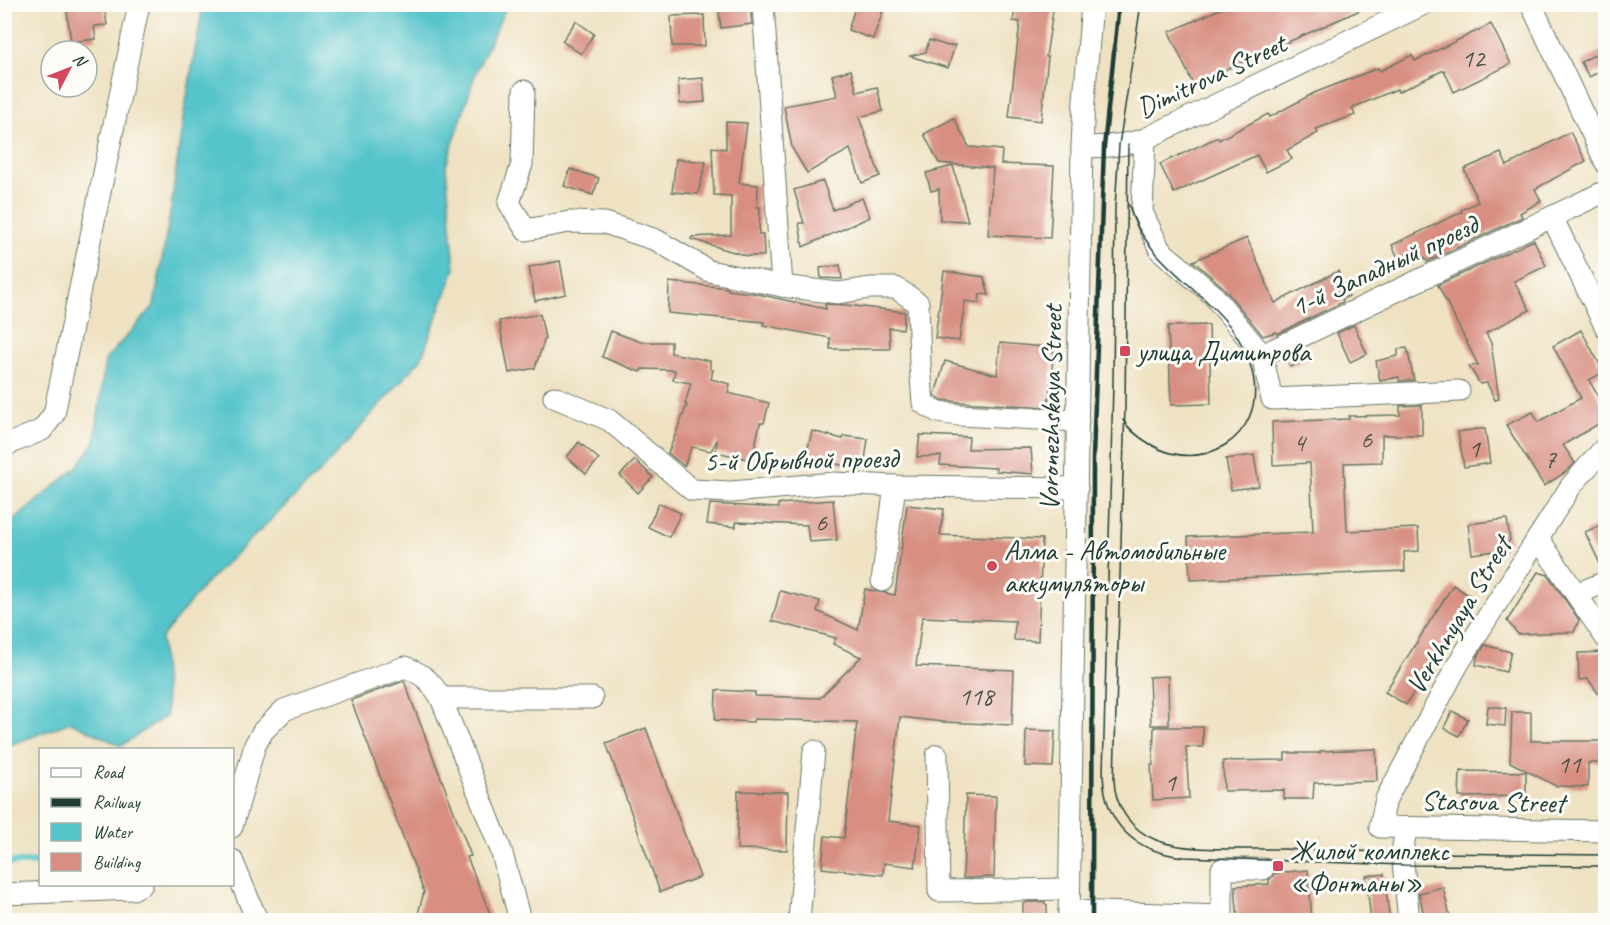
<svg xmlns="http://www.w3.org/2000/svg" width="1610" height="925" font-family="Caveat,sans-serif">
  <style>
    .water { fill: #56c4cb; stroke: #3a8080; stroke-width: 1.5 }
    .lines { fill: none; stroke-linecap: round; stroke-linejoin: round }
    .stream { stroke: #56c4cb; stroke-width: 7 }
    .building { fill: #d88f82 }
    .minor-casing { stroke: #687766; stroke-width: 23 }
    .minor { stroke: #fff; stroke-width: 21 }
    .tram { stroke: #1f3d34; stroke-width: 1.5 }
    .rail { stroke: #1f3d34; stroke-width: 4.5 }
    .poi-dot { fill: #d1495b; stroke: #fdfcf7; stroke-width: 2 }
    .labels { text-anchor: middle; stroke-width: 6; stroke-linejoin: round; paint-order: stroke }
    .number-label { font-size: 26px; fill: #4d5248 }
    .street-label { font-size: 28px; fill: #1f3d34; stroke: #fdfcf7 }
    .poi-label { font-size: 28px; fill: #1f3d34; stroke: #fdfcf7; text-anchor: start }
  </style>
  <rect width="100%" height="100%" fill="#fdfcf7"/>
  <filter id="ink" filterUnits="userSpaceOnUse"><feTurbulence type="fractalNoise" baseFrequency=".0167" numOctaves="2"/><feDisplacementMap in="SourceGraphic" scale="12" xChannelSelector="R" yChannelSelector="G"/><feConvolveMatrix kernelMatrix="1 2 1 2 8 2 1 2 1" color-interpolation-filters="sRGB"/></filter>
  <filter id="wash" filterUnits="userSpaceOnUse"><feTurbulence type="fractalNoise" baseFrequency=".008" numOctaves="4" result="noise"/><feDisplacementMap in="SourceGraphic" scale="24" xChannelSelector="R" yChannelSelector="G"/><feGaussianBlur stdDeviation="1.35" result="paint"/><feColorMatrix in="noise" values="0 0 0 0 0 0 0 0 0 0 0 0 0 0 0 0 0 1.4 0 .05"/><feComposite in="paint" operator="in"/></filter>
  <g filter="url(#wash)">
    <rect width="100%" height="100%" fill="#efe2c3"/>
    <polygon class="water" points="203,5 507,5 476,72 446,166 455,269 421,359 322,470 205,584 161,638 167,715 121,746 71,722 5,747 5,528 77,467 95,442 105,360 154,306 172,202 182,125"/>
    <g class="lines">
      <polyline class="stream" points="4,863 40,862"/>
    </g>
    <g id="blocks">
      <g class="building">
        <polygon points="66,4 104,4 107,25 94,26 96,39 71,42"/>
        <polygon points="718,4 750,4 752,24 721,28"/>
        <polygon points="856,4 865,4 883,11 873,39 848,30"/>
        <polygon points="1016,4 1054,4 1046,57 1048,57 1041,121 1009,117 1020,22 1013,21"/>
        <polygon points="1231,4 1374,4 1193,84 1169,32"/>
        <polygon points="704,15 705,46 672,46 671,16"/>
        <polygon points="576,21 594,34 581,54 562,41"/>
        <polygon points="1491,24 1511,64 1454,92 1444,70 1398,92 1397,89 1352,108 1355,115 1316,129 1318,133 1287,150 1292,159 1266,172 1257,155 1174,193 1160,164 1218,137 1219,140 1268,114 1270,117 1314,93 1378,68 1380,71 1412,55 1415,61"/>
        <polygon points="929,40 948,46 955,45 948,68 910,56 926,52"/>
        <polygon points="1605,49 1605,69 1589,77 1581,62"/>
        <polygon points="851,70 857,92 877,87 883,111 859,117 880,176 862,183 850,149 807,173 792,148 784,106 837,96 832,75"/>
        <polygon points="703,78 705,102 680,104 678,80"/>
        <polygon points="954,118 969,147 1002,150 1001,164 1054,166 1050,238 988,235 993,168 939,163 924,134"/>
        <polygon points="726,122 747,123 739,183 758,185 757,207 760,207 759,234 763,234 764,256 747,256 691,239 692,237 731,235 731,196 714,195 712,147 726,149"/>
        <polygon points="1570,132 1586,161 1535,189 1541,201 1520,213 1522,217 1427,262 1425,257 1403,268 1392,245 1462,212 1461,210 1478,202 1464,169 1501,153 1507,166"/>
        <polygon points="676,159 706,162 698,194 672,192"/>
        <polygon points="953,166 968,221 940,220 939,189 931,191 926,173"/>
        <polygon points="570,169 599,178 593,195 564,186"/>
        <polygon points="823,181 833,210 862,198 870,217 803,247 799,223 804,223 794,190"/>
        <polygon points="1247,238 1275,303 1338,271 1349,296 1342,299 1343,302 1277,334 1276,332 1263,336 1222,286 1193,261"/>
        <polygon points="1534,240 1546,266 1514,281 1530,310 1486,333 1491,343 1499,399 1495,400 1487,383 1480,384 1469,366 1478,365 1438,285"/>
        <polygon points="560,261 566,294 535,301 529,267"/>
        <polygon points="840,265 842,279 821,278 820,268"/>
        <polygon points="944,271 984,277 989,295 980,294 979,303 965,301 959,341 935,338"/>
        <polygon points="669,282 728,288 728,290 753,293 826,309 825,304 846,305 905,312 903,329 889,328 890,349 830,349 830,338 763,325 764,322 668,313"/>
        <polygon points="540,314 545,338 535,368 509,373 499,321"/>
        <polygon points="1209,325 1211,404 1171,405 1168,326"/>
        <polygon points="1354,325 1367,354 1350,362 1337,333"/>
        <polygon points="1581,330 1604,372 1589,380 1605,409 1605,420 1563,445 1575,463 1566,472 1544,486 1506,425 1533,412 1538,422 1581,398 1553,346"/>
        <polygon points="611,331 641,342 671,342 671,353 710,361 710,369 713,370 711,379 730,384 728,393 769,403 764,423 760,423 752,460 716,452 717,440 711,451 692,447 684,466 668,453 687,405 685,404 691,383 673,380 675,370 642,369 640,372 602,357"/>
        <polygon points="1000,343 1054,348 1048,407 959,402 942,400 935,395 945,361 997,375"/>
        <polygon points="1407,348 1414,380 1399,381 1399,377 1380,381 1376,361 1398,356 1398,349"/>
        <polygon points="1304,349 1308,360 1290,367 1286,358"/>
        <polygon points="1422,405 1422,435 1382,435 1382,462 1344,463 1347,531 1418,528 1419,551 1404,552 1405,571 1190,580 1188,537 1313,532 1310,463 1273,465 1272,422 1349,419 1349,416 1400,415 1400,406"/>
        <polygon points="1477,429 1485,429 1490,463 1464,467 1458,432"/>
        <polygon points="812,431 843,439 844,436 868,439 864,467 841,465 806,456"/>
        <polygon points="920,435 969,437 968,449 1031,448 1033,474 996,471 996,468 940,465 941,456 917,457"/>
        <polygon points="579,442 599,459 586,474 567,457"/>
        <polygon points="1254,455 1259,486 1231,490 1226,459"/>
        <polygon points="635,460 653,477 638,493 620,475"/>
        <polygon points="833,500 837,540 809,542 807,525 736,522 736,527 707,524 710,504 778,508 778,504"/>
        <polygon points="659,503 681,513 669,537 648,527"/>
        <polygon points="907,505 944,509 940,535 1042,539 1038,641 1014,640 1015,621 922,617 916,666 1014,670 1012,725 943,722 900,717 888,821 921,825 915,867 884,863 883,875 822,868 825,836 844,838 857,722 754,719 753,722 715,720 716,690 755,692 755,696 820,698 861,657 833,644 836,638 772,621 780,591 820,601 817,611 858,630 865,589 895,595"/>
        <polygon points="1507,519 1510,540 1503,550 1472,554 1468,524"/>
        <polygon points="1605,523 1605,570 1603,570 1585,532"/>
        <polygon points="1538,572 1548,575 1579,620 1574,632 1518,634 1507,621"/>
        <polygon points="1453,585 1473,598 1406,705 1385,692"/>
        <polygon points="1485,645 1511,652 1506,672 1476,665 1477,657"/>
        <polygon points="1605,652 1605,703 1588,679 1579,680 1578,653"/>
        <polygon points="1168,676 1169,725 1151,725 1149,677"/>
        <polygon points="404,681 471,856 467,857 493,921 416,921 424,892 351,700"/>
        <polygon points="1488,706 1506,708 1505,726 1486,724"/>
        <polygon points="1452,711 1468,719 1459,736 1444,728"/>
        <polygon points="1512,712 1531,712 1531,741 1605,741 1605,763 1588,763 1588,787 1556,786 1510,762"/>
        <polygon points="1154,727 1203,727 1203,747 1186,747 1189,798 1153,800 1151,765 1153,765"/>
        <polygon points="646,728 700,877 660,892 606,743"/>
        <polygon points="1026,730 1055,731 1053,767 1025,766"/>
        <polygon points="1376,749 1377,781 1314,783 1313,799 1284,799 1284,790 1224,791 1223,761 1285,760 1285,753 1320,753 1320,751"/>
        <polygon points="1460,771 1526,772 1526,796 1459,797"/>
        <polygon points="738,791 788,792 787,850 737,849"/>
        <polygon points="966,795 996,796 994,877 963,878"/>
        <polygon points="1308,870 1312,921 1238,921 1235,886 1269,884 1269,880 1275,873"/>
        <polygon points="1384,874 1390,921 1371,921 1366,876"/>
        <polygon points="1443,887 1451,921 1425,921 1419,893"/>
        <polygon points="1027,902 1045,902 1045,904 1047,905 1047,921 1023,921 1023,904"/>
      </g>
    </g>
  </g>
  <g filter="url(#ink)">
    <use href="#blocks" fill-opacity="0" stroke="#687766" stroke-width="1.5"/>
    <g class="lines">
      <defs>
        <g id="minor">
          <polyline points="763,4 782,286"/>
          <polyline points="1531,4 1606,163"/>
          <polyline points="524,91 522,164 509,203 526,230 569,222 605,223 656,240 709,271 782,286 838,293 870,288 896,288 918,303 920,364 923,403 938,412 958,415 1078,421"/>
          <polyline points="1145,139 1142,212 1160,250 1212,294 1262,355 1606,191"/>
          <path d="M1082,147C1104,147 1124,146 1145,139L1424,4"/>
          <polyline points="1552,217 1606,328"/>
          <polyline points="1262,355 1272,399 1459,391"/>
          <polyline points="554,397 609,420 692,490 731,492 834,483 895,486 1077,488"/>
          <polyline points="4,446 42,430 54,414 139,4"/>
          <polyline points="1606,446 1571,486 1458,664 1386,799 1380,827 1606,831"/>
          <polyline points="1538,538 1606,638"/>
          <polyline points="882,581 895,486"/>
          <polyline points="1576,594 1606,582"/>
          <polyline points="441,698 592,698"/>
          <polyline points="937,755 939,891 1069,889"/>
          <path d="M232,827L255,745L263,731L284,710L405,667C424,675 430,680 441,698L501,850L520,920"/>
          <polyline points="1406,828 1402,853 1409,920"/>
          <polyline points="232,860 257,920"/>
          <polyline points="4,894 133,889 142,884"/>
          <polyline points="1069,911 1222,916 1222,869 1263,869"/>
          <polyline points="799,920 814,751"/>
          <polyline points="1069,920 1082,147 1084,100 1092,4"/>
        </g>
      </defs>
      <use href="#minor" class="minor-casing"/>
      <use href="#minor" class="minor"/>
      <g class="tram">
        <path d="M1141,4L1119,145L1115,208L1113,383L1103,775C1105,826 1136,852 1184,857L1403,865L1606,866"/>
        <path d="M1128,144L1125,406L1114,780C1115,807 1131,830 1156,840C1188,853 1247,848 1283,849C1390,853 1498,854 1606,855"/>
        <path d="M1123,420C1129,430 1140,438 1150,444C1201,476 1266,437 1253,375C1238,299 1147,275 1129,205"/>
      </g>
      <polyline class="rail" points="1092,920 1093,459 1104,147 1119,4"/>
    </g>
  </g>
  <g class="poi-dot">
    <rect x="1119" y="345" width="12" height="12" rx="3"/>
    <circle cx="992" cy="566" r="6"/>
    <rect x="1272" y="860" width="12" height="12" rx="3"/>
  </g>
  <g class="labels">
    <g class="number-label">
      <text x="1473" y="67">12</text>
      <text x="1366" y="448">6</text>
      <text x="1299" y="451">4</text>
      <text x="1474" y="457">1</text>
      <text x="1550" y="468">7</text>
      <text x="821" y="531">6</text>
      <text x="976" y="705">118</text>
      <text x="1569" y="773">11</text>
      <text x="1170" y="791">1</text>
    </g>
    <g class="street-label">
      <text transform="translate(1211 75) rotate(-25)" y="10">Dimitrova Street</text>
      <text transform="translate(1384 265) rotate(-25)" y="10">1-й Западный проезд</text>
      <text transform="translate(1050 408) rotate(-89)" y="10">Voronezhskaya Street</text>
      <text transform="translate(801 459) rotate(-1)" y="10">5-й Обрывной проезд</text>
      <text transform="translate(1458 615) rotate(-59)" y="10">Verkhnyaya Street</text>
      <text transform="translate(1493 801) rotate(1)" y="10">Stasova Street</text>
    </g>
    <g class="poi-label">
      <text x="1137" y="361">улица Димитрова</text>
      <text x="1004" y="560">Алма - Автомобильные<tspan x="1004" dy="32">аккумуляторы</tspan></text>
      <text x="1290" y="860">Жилой комплекс<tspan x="1290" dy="32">«Фонтаны»</tspan></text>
    </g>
  </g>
  <rect width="1610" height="925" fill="none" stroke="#fdfcf7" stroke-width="24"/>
  <rect x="39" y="748" width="195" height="138" fill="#fdfcf7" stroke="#a4b0a9" stroke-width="1.5"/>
  <rect x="51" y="768" width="30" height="9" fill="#ffffff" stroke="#a4b0a9" stroke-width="1.5"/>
  <text x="93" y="778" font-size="18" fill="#1f3d34">Road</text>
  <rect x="51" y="798" width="30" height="9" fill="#1f3d34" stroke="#a4b0a9" stroke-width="1.5"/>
  <text x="93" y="808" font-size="18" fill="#1f3d34">Railway</text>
  <rect x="51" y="823" width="30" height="18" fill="#56c4cb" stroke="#a4b0a9" stroke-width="1.5"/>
  <text x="93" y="838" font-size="18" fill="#1f3d34">Water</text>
  <rect x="51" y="853" width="30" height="18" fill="#d88f82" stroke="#a4b0a9" stroke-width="1.5"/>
  <text x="93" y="868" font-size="18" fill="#1f3d34">Building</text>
  <g transform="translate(69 69) rotate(48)"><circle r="28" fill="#fdfcf7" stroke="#a4b0a9" stroke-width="1.5"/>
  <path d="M0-4.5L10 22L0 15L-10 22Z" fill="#d1495b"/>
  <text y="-9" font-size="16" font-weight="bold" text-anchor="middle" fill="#1f3d34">N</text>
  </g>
</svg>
